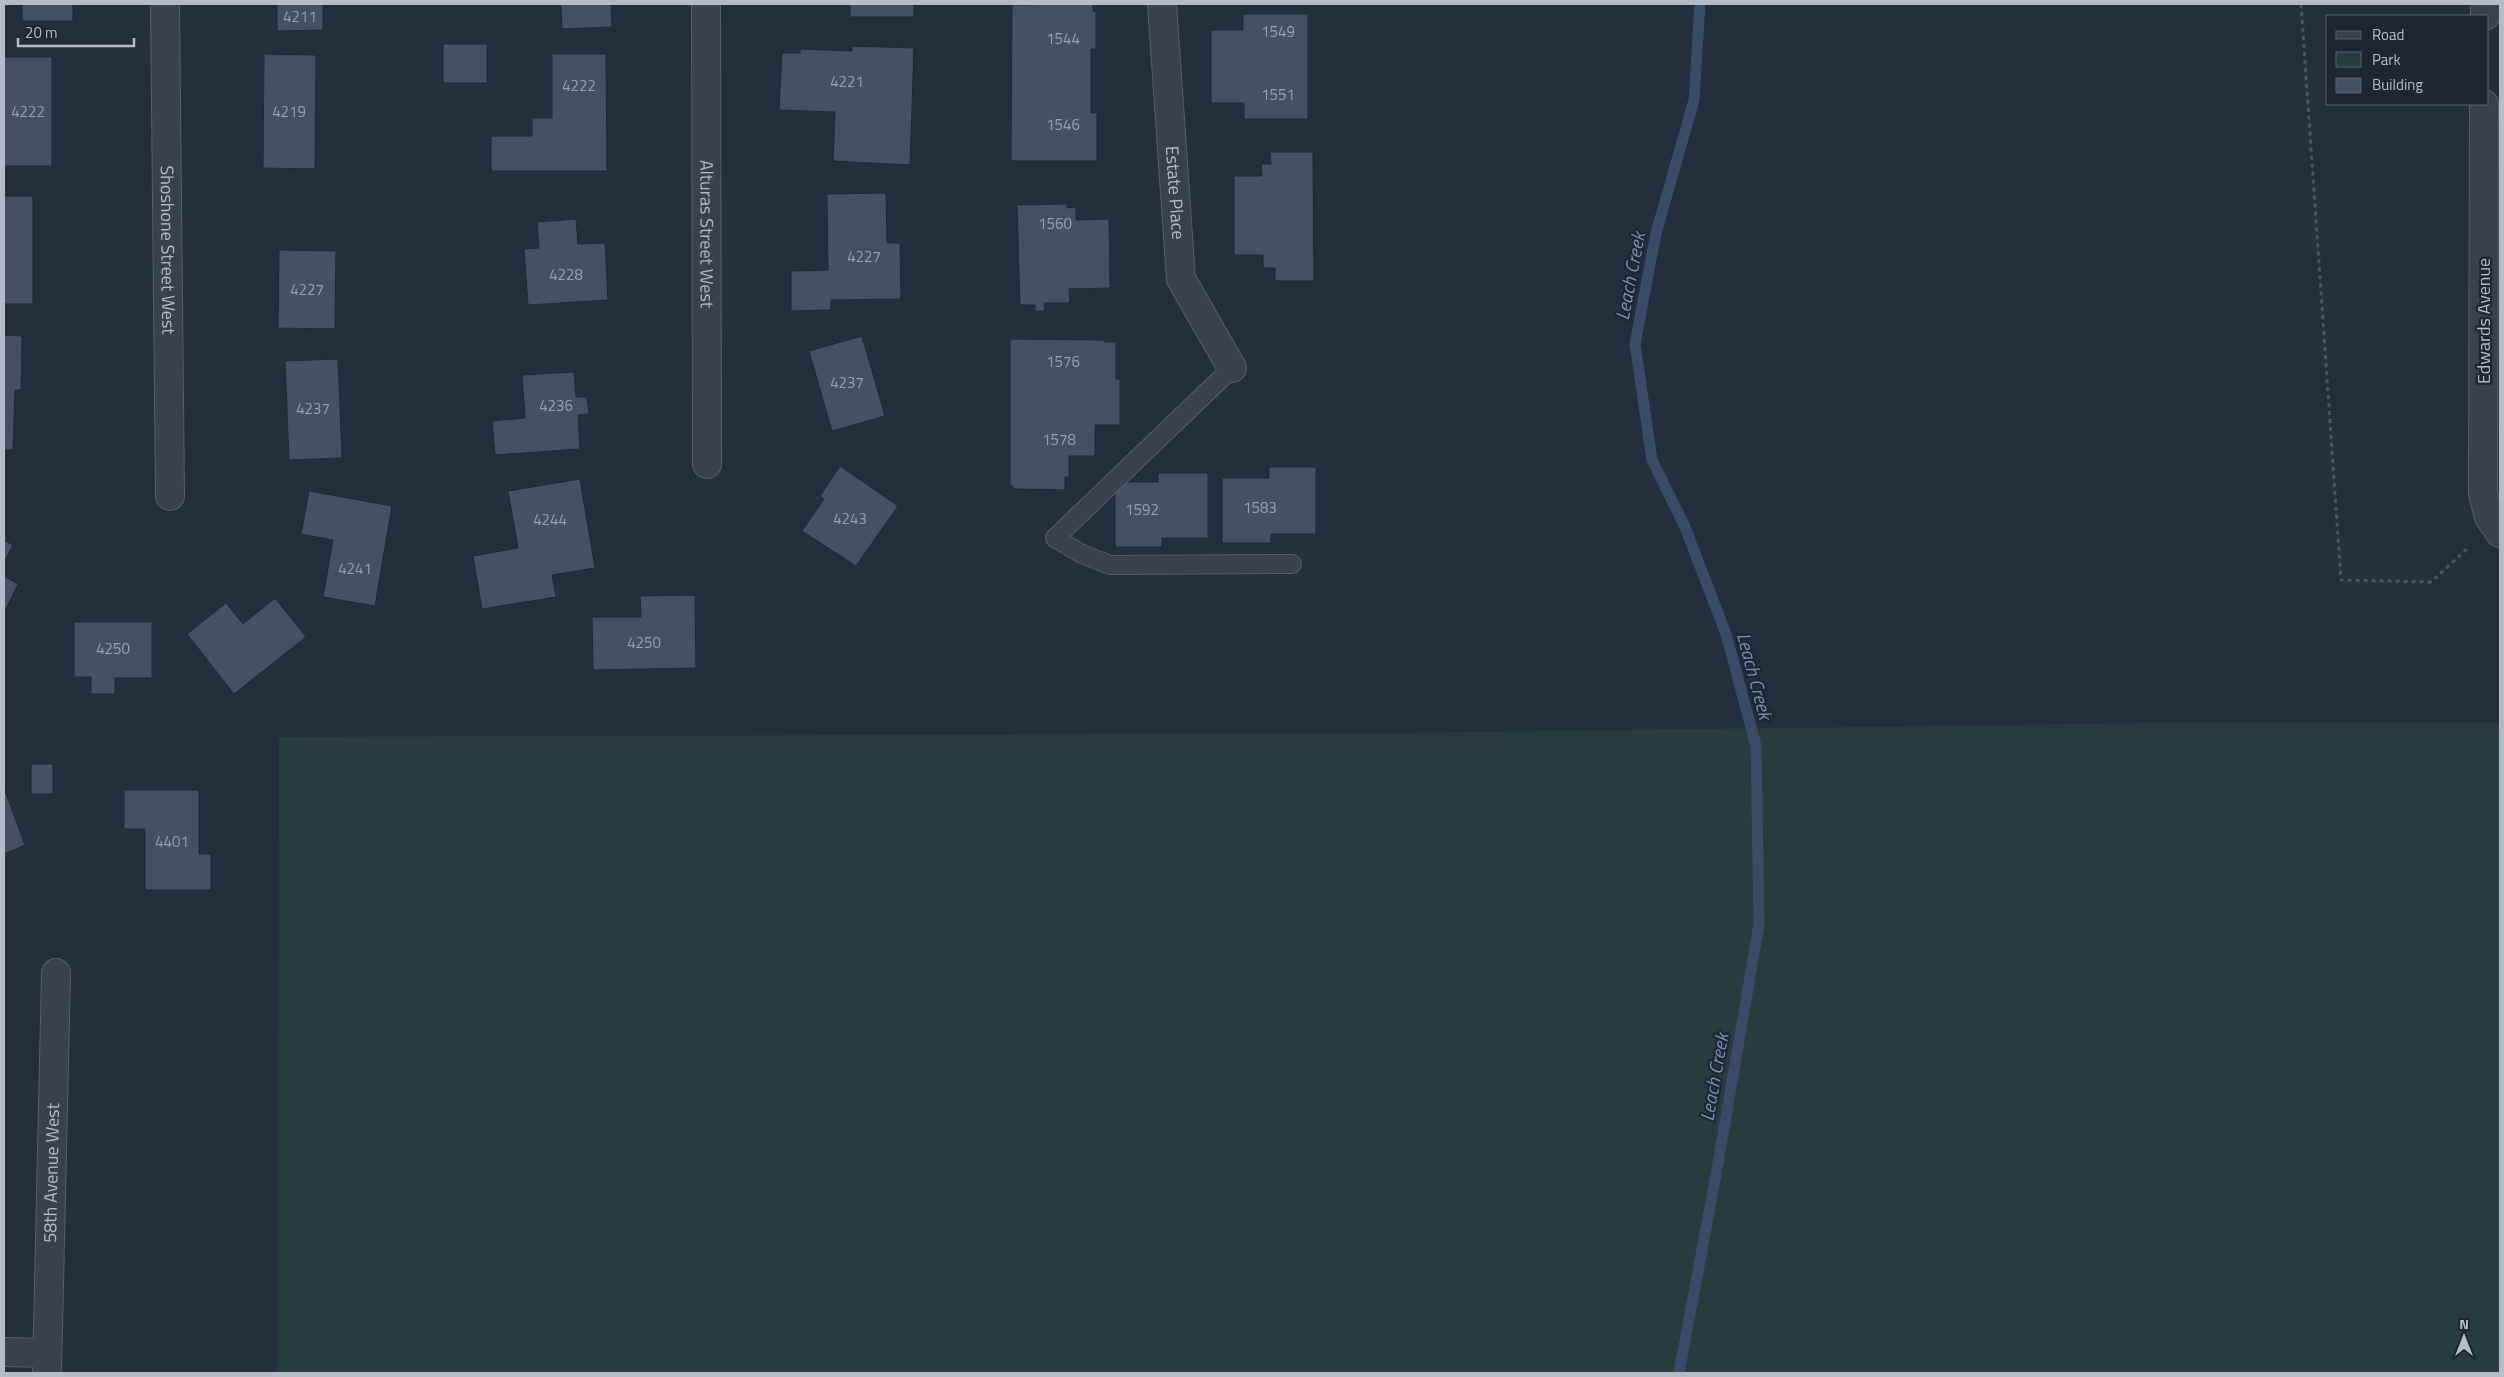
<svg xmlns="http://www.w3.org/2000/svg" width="2504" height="1377" font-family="'Titillium Web',sans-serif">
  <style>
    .green { fill: #263c3f }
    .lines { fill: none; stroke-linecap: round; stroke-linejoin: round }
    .stream { stroke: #394c67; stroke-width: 11 }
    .building { fill: #455162; stroke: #1f2835 }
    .service-casing { stroke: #565f6c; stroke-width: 20 }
    .minor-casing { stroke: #565f6c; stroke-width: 30 }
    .path { stroke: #44595c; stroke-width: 3; stroke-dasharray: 4 4; stroke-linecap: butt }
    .service { stroke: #38414e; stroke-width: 18 }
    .minor { stroke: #38414e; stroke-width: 28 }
    .labels { text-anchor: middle; stroke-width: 4.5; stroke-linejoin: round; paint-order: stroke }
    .number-label { font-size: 15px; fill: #98a1af }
    .street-label { font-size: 18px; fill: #b4bcc9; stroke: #1d2633 }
    .water-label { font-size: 19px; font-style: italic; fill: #7c92b1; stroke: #1d2633 }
  </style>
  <rect width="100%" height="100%" fill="#242f3e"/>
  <polygon class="green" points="2223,722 2500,722 2500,1373 277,1373 279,737 1395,733"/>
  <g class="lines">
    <polyline class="stream" points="1679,1373 1716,1175 1759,924 1756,746 1726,634 1685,527 1652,460 1635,344 1656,233 1694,100 1700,4"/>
  </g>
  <g class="building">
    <rect x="22" y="4" width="51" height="17"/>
    <polygon points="277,4 323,4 323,30 277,31"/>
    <polygon points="561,4 611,4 612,27 562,29"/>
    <rect x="850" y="4" width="64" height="13"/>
    <polygon points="1086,4 1093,4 1093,11 1096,11 1096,49 1091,49 1091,113 1097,113 1097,161 1011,161 1012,5"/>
    <polygon points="1243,14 1308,14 1308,119 1244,119 1244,103 1211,103 1211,30 1243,30"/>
    <rect x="443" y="44" width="44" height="39"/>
    <polygon points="852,46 914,48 910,165 833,161 835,112 779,110 782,53 800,53 800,49 852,51"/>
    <polygon points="264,54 316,55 315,169 263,168"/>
    <polygon points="552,54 606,54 607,171 491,171 491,136 532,136 532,118 552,118"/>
    <rect x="4" y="57" width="48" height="109"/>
    <polygon points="1270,152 1313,152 1314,281 1275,281 1275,268 1263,268 1263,255 1234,255 1234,176 1262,176 1261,164 1271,164"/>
    <polygon points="886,193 887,243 900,243 901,299 831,300 831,310 791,311 791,271 828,270 827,194"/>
    <rect x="4" y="196" width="29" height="108"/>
    <polygon points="1067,204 1067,208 1076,207 1076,220 1109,219 1110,288 1069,289 1070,303 1044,303 1045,311 1035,311 1035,305 1020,305 1017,205"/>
    <polygon points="576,219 578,244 605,243 608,300 528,305 524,249 539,248 537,222"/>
    <polygon points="279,250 336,251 335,329 278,328"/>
    <polygon points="4,335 22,336 21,390 15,390 13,450 4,450"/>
    <polygon points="862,336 885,416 832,431 809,351"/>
    <polygon points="1010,339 1104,340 1104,342 1116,342 1116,379 1120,379 1120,425 1095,425 1095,456 1069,456 1069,477 1065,477 1065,490 1013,489 1013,486 1010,486"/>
    <polygon points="338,359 342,458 289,460 285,361"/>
    <polygon points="574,372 576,397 587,397 589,414 578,415 580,449 495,455 492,421 525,418 522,375"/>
    <polygon points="840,466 898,506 856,566 802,531 824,499 820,496"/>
    <polygon points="1269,467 1316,467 1316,534 1271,534 1271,543 1222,543 1222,478 1269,478"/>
    <polygon points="1158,473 1208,473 1208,538 1162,538 1162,547 1115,547 1115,482 1158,482"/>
    <polygon points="580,479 595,568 552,575 556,597 482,609 473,556 518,548 508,491"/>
    <polygon points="309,491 392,506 375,606 323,597 333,540 301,534"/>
    <polygon points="4,540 13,545 4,562"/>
    <polygon points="4,576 18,584 4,613"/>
    <polygon points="695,595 696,668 593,670 592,617 641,617 640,596"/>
    <polygon points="275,598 306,637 234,694 187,634 226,603 243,624"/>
    <polygon points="74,622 152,622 152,678 115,678 115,694 91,694 91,677 74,677"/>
    <rect x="31" y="764" width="22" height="30"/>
    <polygon points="4,788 25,845 4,854"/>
    <polygon points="124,790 199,790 199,854 211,854 211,890 145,890 145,829 124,829"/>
  </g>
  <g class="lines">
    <defs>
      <polyline id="service" points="1232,368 1055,538 1082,554 1110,565 1292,564"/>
      <g id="minor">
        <path id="s1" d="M165,4L170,496"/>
        <path id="s2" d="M706,4L707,464"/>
        <path id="s3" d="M1162,4L1181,279L1232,368"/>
        <polyline points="2485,16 2485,4"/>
        <polyline points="2484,104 2483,494 2489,517 2500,533"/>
        <polyline points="4,1352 47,1353"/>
        <path id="s4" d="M47,1373L56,973"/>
      </g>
    </defs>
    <use href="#service" class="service-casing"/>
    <use href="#minor" class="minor-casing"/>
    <polyline class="path" points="2301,4 2341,580 2431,582 2469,547"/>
    <use href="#service" class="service"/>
    <use href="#minor" class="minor"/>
  </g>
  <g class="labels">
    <g class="number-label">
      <text x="300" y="22">4211</text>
      <text x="1278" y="37">1549</text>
      <text x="1063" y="44">1544</text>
      <text x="847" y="87">4221</text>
      <text x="579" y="91">4222</text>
      <text x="1278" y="100">1551</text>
      <text x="28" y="117">4222</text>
      <text x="289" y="117">4219</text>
      <text x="1063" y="130">1546</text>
      <text x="1055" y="229">1560</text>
      <text x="864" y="262">4227</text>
      <text x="566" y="280">4228</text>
      <text x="307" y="295">4227</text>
      <text x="1063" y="367">1576</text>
      <text x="847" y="388">4237</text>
      <text x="556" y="411">4236</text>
      <text x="313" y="414">4237</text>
      <text x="1059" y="445">1578</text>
      <text x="1260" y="513">1583</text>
      <text x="1142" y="515">1592</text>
      <text x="850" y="524">4243</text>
      <text x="550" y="525">4244</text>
      <text x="355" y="574">4241</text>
      <text x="644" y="648">4250</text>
      <text x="113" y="654">4250</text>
      <text x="172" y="847">4401</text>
    </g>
    <g class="street-label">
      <text dy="6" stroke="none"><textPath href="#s3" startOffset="189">Estate Place</textPath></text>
      <text dy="6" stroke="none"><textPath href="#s2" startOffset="230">Alturas Street West</textPath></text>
      <text dy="6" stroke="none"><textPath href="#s1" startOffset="246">Shoshone Street West</textPath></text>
      <text transform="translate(2484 321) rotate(-90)" y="6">Edwards Avenue</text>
      <text dy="6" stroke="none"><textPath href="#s4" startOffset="200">58th Avenue West</textPath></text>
    </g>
    <g class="water-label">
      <text transform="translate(1630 276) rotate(-79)" y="7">Leach Creek</text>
      <text transform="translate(1755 676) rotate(75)" y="7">Leach Creek</text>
      <text transform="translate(1714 1077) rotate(-80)" y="7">Leach Creek</text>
    </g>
  </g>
  <rect width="2504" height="1377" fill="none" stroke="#b4bcc9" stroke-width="10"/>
  <rect x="2326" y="15" width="162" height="90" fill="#1d2633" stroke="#59626f"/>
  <rect x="2336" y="31" width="25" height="8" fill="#38414e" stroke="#59626f"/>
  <text x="2372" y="40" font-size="15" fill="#b4bcc9">Road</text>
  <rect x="2336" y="52" width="25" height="15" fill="#263c3f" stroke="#59626f"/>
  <text x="2372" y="65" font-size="15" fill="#b4bcc9">Park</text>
  <rect x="2336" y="78" width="25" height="15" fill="#455162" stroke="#59626f"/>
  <text x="2372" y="90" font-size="15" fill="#b4bcc9">Building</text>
  <g transform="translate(2464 1337)" stroke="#1d2633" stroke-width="4" paint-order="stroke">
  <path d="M0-4L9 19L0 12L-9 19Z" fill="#b4bcc9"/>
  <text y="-8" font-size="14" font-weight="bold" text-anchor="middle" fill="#b4bcc9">N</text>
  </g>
  <path d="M18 38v8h116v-8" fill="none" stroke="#b4bcc9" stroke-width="2.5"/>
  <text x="25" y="38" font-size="15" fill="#b4bcc9" stroke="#1d2633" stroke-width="4" paint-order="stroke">20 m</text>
</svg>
